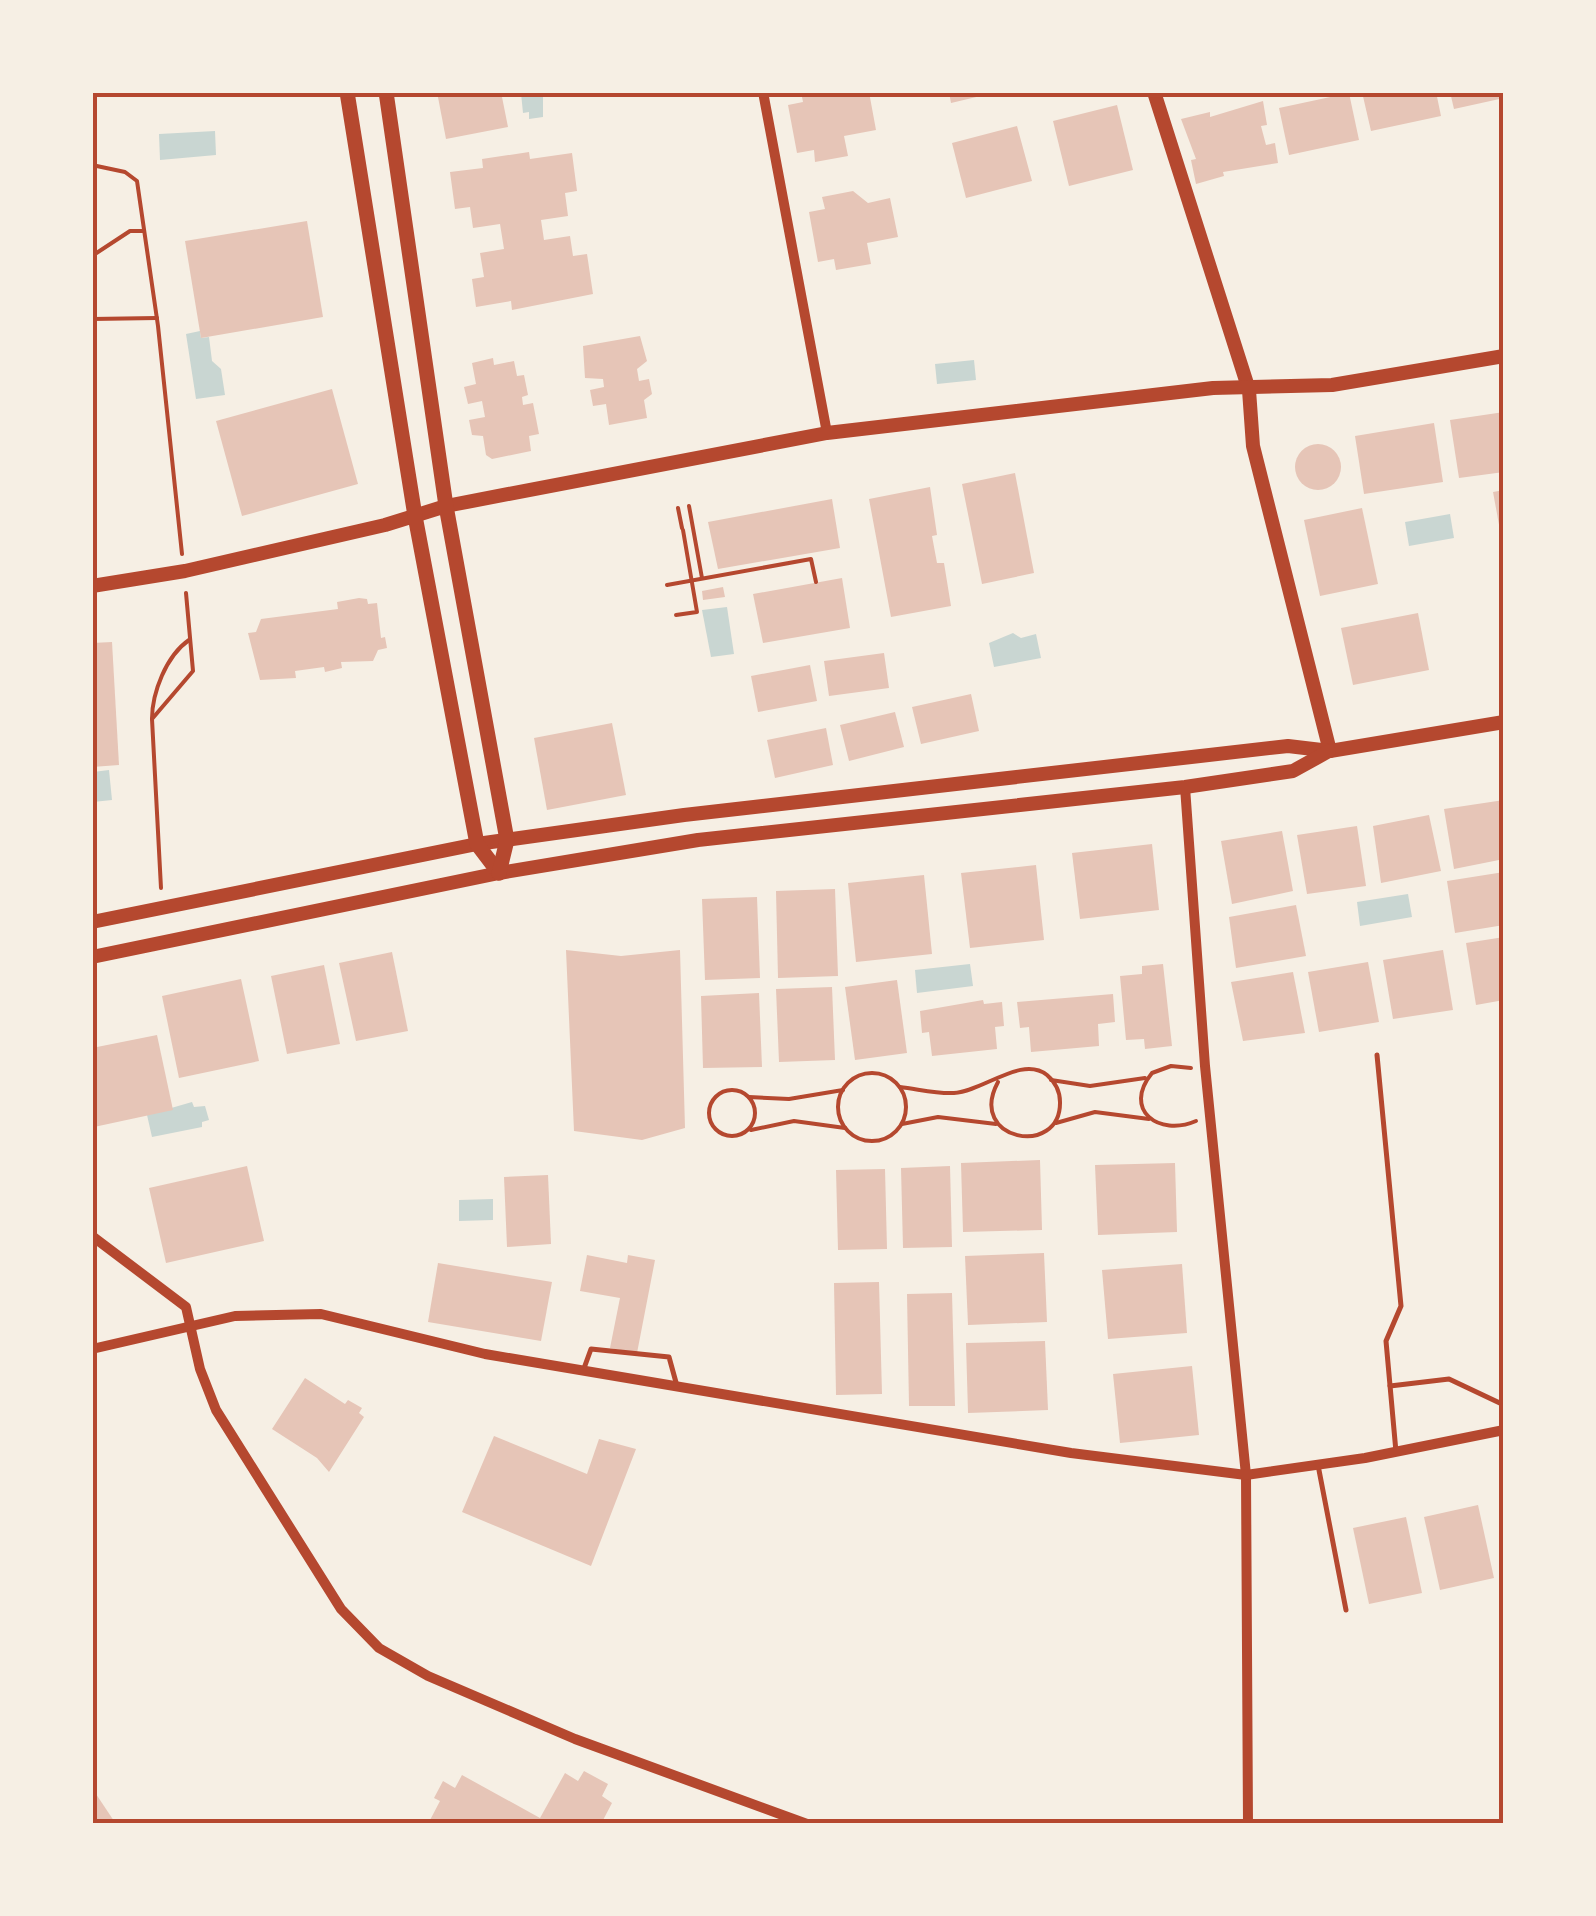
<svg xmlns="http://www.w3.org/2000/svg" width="1596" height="1916" font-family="'Noto Sans',sans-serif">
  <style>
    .water { fill: #c9d6d2 }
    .building { fill: #e6c5b7 }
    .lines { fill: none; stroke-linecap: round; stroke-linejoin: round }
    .path { stroke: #b5482f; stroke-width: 4 }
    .service { stroke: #b5482f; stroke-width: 5 }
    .minor { stroke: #b5482f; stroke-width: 10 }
    .tertiary { stroke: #b5482f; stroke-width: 14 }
    .secondary { stroke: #b5482f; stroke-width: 15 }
    .neatline { fill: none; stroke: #b5482f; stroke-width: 4 }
  </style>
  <rect width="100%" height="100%" fill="#f6efe4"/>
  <g class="water">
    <polygon points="521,93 543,93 543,117 529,119 529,112 523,113"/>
    <polygon points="215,131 216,155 160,160 159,134"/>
    <polygon points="200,331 201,338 209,337 212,361 221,369 225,395 196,399 186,334"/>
    <polygon points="974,360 976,380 937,384 935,364"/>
    <polygon points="1450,514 1454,538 1409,546 1405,522"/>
    <polygon points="727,607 734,654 711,657 702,610"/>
    <polygon points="1013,633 1021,638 1036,634 1041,658 994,667 989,643"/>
    <polygon points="109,770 112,800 93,802 93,772"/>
    <polygon points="1408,894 1412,917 1360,926 1357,902"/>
    <polygon points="970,964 973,986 917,993 915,970"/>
    <polygon points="192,1102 194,1107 205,1106 209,1120 202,1122 202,1127 152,1137 147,1115"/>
    <polygon points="493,1199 493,1220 459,1221 459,1200"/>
  </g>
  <g class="building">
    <polygon points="437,92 501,92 508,127 446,139"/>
    <polygon points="801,92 869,92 876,130 844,136 848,156 815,162 814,150 797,153 788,105 803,102"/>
    <polygon points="949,92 989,92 989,94 951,103"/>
    <polygon points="1362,92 1436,92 1441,116 1371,131"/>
    <polygon points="1450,92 1504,92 1504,98 1454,109"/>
    <polygon points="1349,93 1359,140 1289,155 1279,108"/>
    <polygon points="1263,101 1267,125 1261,126 1266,145 1275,143 1278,163 1223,172 1224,176 1196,184 1191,160 1196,159 1181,119 1210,112 1210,117"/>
    <polygon points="1117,105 1133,170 1069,186 1053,121"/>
    <polygon points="1017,126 1032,181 966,198 952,143"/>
    <polygon points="529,152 530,159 572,153 577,191 565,193 568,216 541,220 544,240 570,236 573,256 587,254 593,294 512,310 511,301 476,307 472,279 484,277 480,253 504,249 500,224 473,228 470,207 455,209 450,172 483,168 482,159"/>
    <polygon points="853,191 868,203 890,198 898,237 867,243 871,264 836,270 834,259 818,262 809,212 825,209 822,197"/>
    <polygon points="307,221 323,317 201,338 185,241"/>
    <polygon points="640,336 647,361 637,369 639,381 649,379 652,394 644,400 647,418 609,425 606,404 593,406 590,390 604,387 603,379 585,378 583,346"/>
    <polygon points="493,358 494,365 514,361 517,376 524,375 528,395 522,397 523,405 533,403 539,434 529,436 531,451 492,459 486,455 483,436 472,435 469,420 485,417 482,401 468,404 464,387 476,384 472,363"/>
    <polygon points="332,389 358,484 242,516 216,421"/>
    <polygon points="1504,412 1504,472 1459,478 1450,420"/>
    <polygon points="1434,423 1443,482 1364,494 1355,436"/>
    <circle cx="1318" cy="467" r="23"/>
    <polygon points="1015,473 1034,573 982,584 962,484"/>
    <polygon points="930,487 937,535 932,536 937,563 944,563 951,606 891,617 869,499"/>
    <polygon points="1504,490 1504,540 1502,541 1493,492"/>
    <polygon points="832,499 840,548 718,569 708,522"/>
    <polygon points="1362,508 1378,584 1320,596 1304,520"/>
    <polygon points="842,578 850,628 763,643 753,594"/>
    <polygon points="723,587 725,597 703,600 702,591"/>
    <polygon points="359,598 367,599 368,604 377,603 381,638 385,637 387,648 378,650 373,661 341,662 342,668 325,672 324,667 295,671 296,678 260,680 248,633 256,632 261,619 338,609 337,602"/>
    <polygon points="1418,613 1429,670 1353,685 1341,628"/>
    <polygon points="112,642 119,765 92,767 92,643"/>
    <polygon points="884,653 889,688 829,696 824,661"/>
    <polygon points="810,665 817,701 758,712 751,676"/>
    <polygon points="971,694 979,731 921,744 912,707"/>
    <polygon points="895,712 904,747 849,761 840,725"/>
    <polygon points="612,723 626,795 547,810 534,738"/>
    <polygon points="826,728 833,765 775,778 767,740"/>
    <polygon points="1504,800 1504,859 1454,869 1444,809"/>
    <polygon points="1429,815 1441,871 1381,883 1373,826"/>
    <polygon points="1357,826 1366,886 1307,894 1297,835"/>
    <polygon points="1282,831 1293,891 1232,904 1221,841"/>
    <polygon points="1152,844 1159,910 1080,919 1072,853"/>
    <polygon points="1036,865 1044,940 970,948 961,873"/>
    <polygon points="1504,872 1504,925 1455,933 1447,881"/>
    <polygon points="924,875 932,954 856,962 848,883"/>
    <polygon points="835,889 838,976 778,978 776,891"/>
    <polygon points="757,897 760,978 705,980 702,899"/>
    <polygon points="1296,905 1306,956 1236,968 1229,917"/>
    <polygon points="1504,937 1504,1000 1476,1005 1466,943"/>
    <polygon points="566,950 621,956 680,950 685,1128 642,1140 574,1131"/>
    <polygon points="1443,950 1453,1010 1393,1019 1383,960"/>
    <polygon points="392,952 408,1031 356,1041 339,963"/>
    <polygon points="1368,962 1379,1022 1319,1032 1308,972"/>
    <polygon points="1163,964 1172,1046 1145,1049 1144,1039 1126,1040 1120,976 1142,974 1142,966"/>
    <polygon points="324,965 340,1044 287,1054 271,976"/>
    <polygon points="1293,972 1305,1033 1243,1041 1231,982"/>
    <polygon points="241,979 259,1061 179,1078 162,996"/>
    <polygon points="897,980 907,1053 855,1060 845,987"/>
    <polygon points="832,987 835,1060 779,1062 776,989"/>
    <polygon points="759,993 762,1067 703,1068 701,996"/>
    <polygon points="1113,994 1115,1022 1098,1024 1099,1046 1031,1052 1029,1027 1020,1028 1017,1002"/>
    <polygon points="983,1000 984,1004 1002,1002 1004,1026 995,1027 997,1049 932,1056 929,1032 922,1033 920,1011"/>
    <polygon points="157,1035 173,1110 94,1127 92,1048"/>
    <polygon points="1040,1160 1042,1230 963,1232 961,1163"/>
    <polygon points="1175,1163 1177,1232 1098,1235 1095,1165"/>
    <polygon points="247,1166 264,1241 166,1263 149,1188"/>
    <polygon points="950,1166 952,1247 903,1248 901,1168"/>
    <polygon points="885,1169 887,1249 838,1250 836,1170"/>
    <polygon points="548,1175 551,1244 507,1247 504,1177"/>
    <polygon points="1044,1253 1047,1322 968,1325 965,1256"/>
    <polygon points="587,1255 627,1263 628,1255 655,1260 637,1353 610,1348 620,1298 580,1291"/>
    <polygon points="438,1263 552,1282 541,1341 428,1322"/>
    <polygon points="1182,1264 1187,1333 1108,1339 1102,1270"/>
    <polygon points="879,1282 882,1394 836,1395 834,1283"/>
    <polygon points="952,1293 955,1406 909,1406 907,1294"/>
    <polygon points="1045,1341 1048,1410 968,1413 966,1343"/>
    <polygon points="1192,1366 1199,1435 1120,1443 1113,1374"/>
    <polygon points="305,1378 345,1404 348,1400 362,1408 359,1413 364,1417 329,1472 317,1458 272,1429"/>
    <polygon points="494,1436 587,1474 599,1439 636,1449 591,1566 462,1512"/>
    <polygon points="1478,1505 1494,1578 1440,1590 1424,1517"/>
    <polygon points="1406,1517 1422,1593 1369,1604 1353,1528"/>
    <polygon points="584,1771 608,1784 602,1796 612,1803 601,1824 429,1822 440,1801 434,1798 443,1781 455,1788 462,1775 540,1818 565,1773 578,1781"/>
    <polygon points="92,1788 116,1824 92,1824"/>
  </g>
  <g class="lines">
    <g class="path">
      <polyline points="92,165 125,172 137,181 158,326 182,554"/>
      <polyline points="92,256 130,231 144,231"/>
      <polyline points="92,319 157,318"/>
      <polyline points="689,506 702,578"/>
      <polyline points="678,508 682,528"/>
      <polyline points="667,585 811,559 816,582"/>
      <polyline points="676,615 697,612 683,530"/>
      <path d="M152,719C152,693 166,656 189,640"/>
      <polyline points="161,888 152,719 193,671 186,593"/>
      <path d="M1191,1068L1171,1066L1152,1073C1122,1110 1159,1137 1196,1121"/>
      <circle cx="872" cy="1107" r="34"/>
      <polyline points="1051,1080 1090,1086 1145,1078"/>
      <path d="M900,1087C918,1089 936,1094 954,1093C984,1091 1022,1055 1047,1075C1055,1082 1060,1092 1060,1102C1061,1158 966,1141 998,1082"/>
      <circle cx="732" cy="1113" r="23"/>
      <polyline points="749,1097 789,1099 843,1090"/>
      <polyline points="1056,1123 1095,1112 1149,1119"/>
      <polyline points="902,1124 938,1117 996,1124"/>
      <polyline points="751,1130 794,1121 845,1128"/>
    </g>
    <g class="service">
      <polyline points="1377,1055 1401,1306 1386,1341 1396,1452"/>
      <polyline points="583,1371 591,1349 669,1357 677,1386"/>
      <polyline points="1390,1386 1449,1379 1504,1405"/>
      <polyline points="1318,1465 1346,1610"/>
    </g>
    <g class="minor">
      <polyline points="763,92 827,433"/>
      <polyline points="1185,787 1205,1066 1246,1475 1248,1824"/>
      <polyline points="92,1236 186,1307 200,1369 216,1410 341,1609 379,1648 428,1676 575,1739 807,1824"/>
      <polyline points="92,1349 235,1316 321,1314 485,1354 1071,1453 1246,1475 1365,1458 1504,1430"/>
    </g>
    <g class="tertiary">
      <polyline points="1154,92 1249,390 1253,446 1330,751"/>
      <polyline points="92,586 185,571 385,525 446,506 827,433 1213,388 1332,385 1504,356"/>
      <polyline points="92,922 477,844 684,815 1288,746 1330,751 1504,722"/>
      <polyline points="92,957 499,873 698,840 1185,787 1293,771 1329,751"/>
    </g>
    <g class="secondary">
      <polyline points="347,92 415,516 477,844 499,873"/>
      <polyline points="386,92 446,506 507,840 499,873"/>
    </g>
  </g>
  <rect width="1596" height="1916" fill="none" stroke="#f6efe4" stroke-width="190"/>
  <rect x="95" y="95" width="1406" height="1726" class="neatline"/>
</svg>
